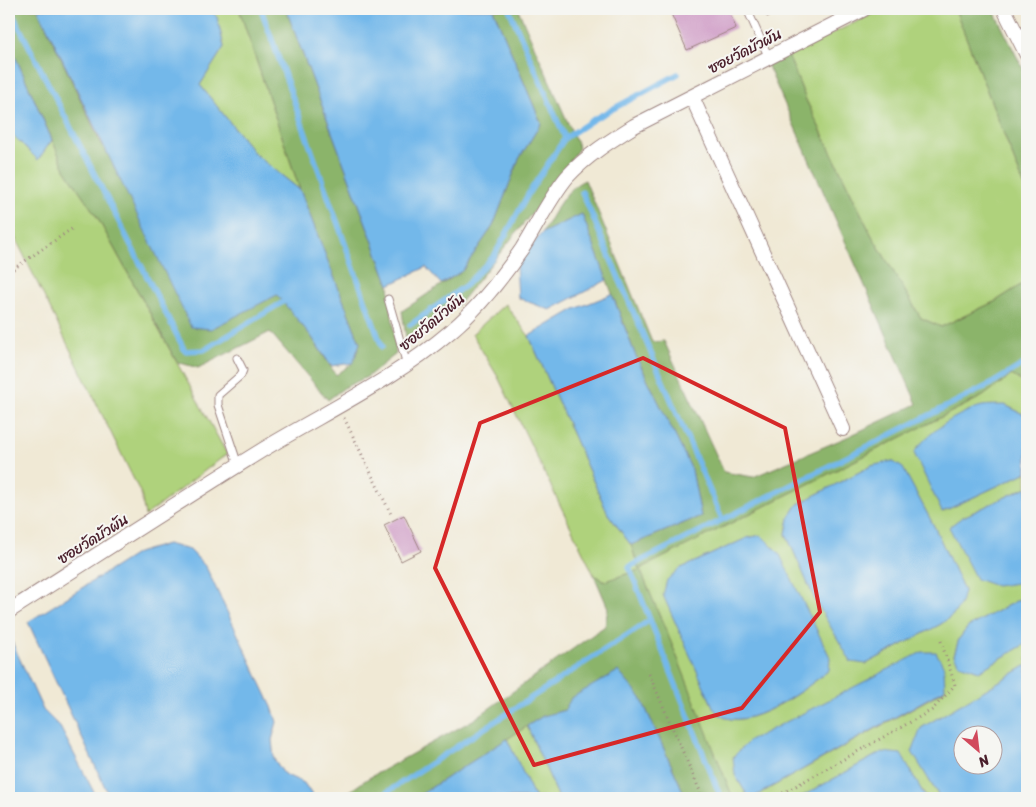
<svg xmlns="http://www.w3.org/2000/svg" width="1036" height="807" font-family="Sriracha,'Playpen Sans Thai',sans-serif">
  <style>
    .green { fill: #afd27b; stroke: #7c7853; fill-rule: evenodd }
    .forest { fill: #8bb46b; stroke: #6a6a4b }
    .water { fill: #73b8ea; stroke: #5e6c8a; fill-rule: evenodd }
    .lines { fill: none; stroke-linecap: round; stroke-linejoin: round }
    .stream { stroke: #73b8ea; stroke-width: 5.5 }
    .building { fill: #d09ec7 }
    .lane-casing { stroke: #9d8480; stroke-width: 9 }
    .street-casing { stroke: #9d8480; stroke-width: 16 }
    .path { stroke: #9d8480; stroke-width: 3; stroke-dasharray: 1 4; stroke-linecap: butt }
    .lane { stroke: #fff; stroke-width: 7 }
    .street { stroke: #fff; stroke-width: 14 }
    .marked { fill: none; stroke: #d62828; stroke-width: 4; stroke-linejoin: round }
    .labels { text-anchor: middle; stroke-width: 4; stroke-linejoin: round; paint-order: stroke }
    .street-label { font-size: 15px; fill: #4a1f2b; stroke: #f6f6f2 }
  </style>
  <rect width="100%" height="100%" fill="#f6f6f2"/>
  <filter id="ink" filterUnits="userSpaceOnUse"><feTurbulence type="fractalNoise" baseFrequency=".02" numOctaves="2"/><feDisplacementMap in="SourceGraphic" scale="10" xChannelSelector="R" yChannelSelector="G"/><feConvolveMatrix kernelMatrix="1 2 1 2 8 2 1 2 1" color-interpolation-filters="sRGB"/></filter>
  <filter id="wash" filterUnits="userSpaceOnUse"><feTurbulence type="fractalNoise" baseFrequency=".0096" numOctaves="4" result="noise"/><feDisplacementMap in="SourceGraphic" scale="20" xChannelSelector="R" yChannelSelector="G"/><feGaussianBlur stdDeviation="1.12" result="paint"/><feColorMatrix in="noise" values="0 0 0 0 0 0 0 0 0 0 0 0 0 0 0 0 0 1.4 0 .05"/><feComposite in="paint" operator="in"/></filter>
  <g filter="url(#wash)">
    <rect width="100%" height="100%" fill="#f0e9d5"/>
    <g class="green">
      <polygon points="209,9 239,9 300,190 255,154 200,85 224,47 217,17"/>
      <polygon points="883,9 955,9 1027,193 1027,281 996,301 941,327 921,318 871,234 806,100 788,55"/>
      <polygon points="9,131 38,160 52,140 65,169 97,217 227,454 145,516 141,494 9,225"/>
      <path d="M505,304L529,336L608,514L631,545L640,569L983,396L1012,375C1029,385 1027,398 1027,416L1005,405L942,512L1027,472V487L961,518L1018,583L1027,579V595L968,627L959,639L954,655L960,664L979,671L1027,643V665L921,728L929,780L940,798H926L923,791L882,752L799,798H752L945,690L735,775L749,798H733L639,570L605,581L594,575L498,377L472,334ZM871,466L903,469L935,528L964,591L954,614L941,624L866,664L815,600L786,534L789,518L798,504ZM761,536L829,670C807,688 756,727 726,718C721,717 717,712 714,709L664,595L667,580L679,569L747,538Z"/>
      <polygon points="527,726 559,798 535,798 507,739"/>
    </g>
    <g class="forest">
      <polygon points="9,9 38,9 99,139 211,329 277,294 311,336 336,375 353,363 360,343 300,190 239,9 286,9 389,285 396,354 367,377 345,387 328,400 270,332 198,368 177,362 97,217 65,169 9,42"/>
      <polygon points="493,9 518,9 579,148 541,202 458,305 406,338 402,311 462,271 493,226 519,159 541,123"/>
      <polygon points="955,9 993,9 1027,77 1027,193"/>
      <path d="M788,55L806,100L871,234L921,318L941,327L996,301L1027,281V393L1020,380L1011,375L983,396L640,569L676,654L733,798H686L641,698L565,710L543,716L415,798H340L367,779L473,720L605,626L608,608L594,575L605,581L639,570L631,545L701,516L692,470L635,354L582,214L542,233C553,215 565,188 585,180L652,342L664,341L724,472L753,477L847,437L917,404L767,64Z"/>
    </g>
    <g class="water">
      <polygon points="38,9 209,9 217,17 224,47 200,85 255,154 300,190 360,343 353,363 331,366 311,336 277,295 211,329 191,327"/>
      <polygon points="286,9 493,9 541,123 519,159 493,226 462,271 441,284 426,267 389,285"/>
      <polygon points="9,42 52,140 38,160 9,131"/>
      <polygon points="582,214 607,280 550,310 518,298 516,264 542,233"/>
      <polygon points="612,294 635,354 692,470 701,516 631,545 608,514 529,336 575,309"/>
      <path d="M1005,405L1027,416V472L942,512L914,453C926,433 959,412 982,406C989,405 998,405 1005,405Z"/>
      <polygon points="892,461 903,468 935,528 964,591 961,603 954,614 941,624 866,664 851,662 815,600 786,534 789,518 798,504 871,466"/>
      <polygon points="1027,487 1027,579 1018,583 996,586 976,579 949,527 961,518"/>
      <path d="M761,535L779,553L830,657L829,670C807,688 755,727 726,718C722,717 717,712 714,709L663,595L667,580L679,569L747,538Z"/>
      <polygon points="167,544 190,550 206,567 272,707 277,722 272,740 274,759 284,774 304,783 314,798 110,798 28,622 137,553"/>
      <polygon points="1027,595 1027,643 979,671 959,664 954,655 959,639 968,627"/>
      <polygon points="12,642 43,710 60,727 97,798 9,798 9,644"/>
      <polygon points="922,652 936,652 944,667 945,689 752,798 749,798 735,775 733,757 749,741"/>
      <path d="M1027,665V798H940L912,752L921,728ZM964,734H994V764H964Z"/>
      <polygon points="618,671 641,698 686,798 559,798 527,726 543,716 565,710 571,698"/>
      <polygon points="507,739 535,798 415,798"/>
      <polygon points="882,752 901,754 926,798 799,798"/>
    </g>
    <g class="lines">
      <g class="stream">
        <polyline points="10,9 185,351 204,350 283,302"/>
        <polyline points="261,9 382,347"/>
        <polyline points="509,9 565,138"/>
        <polyline points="582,192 722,519"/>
        <polyline points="410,325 466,285 494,256 530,191 565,138 594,119 678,74"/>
        <polyline points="378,798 650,620"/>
        <polyline points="721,798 629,567 989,385 1027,362"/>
      </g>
    </g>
    <g id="blocks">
      <g class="building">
        <polygon points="669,9 728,9 736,28 687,50"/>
        <polygon points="764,9 785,9 767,17"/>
        <polygon points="404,515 421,551 401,561 384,525"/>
      </g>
    </g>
  </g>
  <g filter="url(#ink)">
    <use href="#blocks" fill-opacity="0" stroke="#9d8480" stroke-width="1"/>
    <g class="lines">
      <defs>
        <g id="lane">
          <polyline points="747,9 769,58"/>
          <polyline points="388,299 407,365"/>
          <polyline points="237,358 243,370 241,375 218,395 218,405 238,465"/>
        </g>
        <g id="street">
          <polyline points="1004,9 1027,55"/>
          <polyline points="692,97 843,429"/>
          <path d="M9,611C94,557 178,502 264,449C327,411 395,379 451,331C478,308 502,278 522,249C537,225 549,199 567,177C586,156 610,141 634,126L864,9"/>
        </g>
      </defs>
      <use href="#lane" class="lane-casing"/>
      <use href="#street" class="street-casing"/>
      <g class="path">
        <polyline points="9,272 73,228"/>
        <polyline points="344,418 391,514"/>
        <polyline points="649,674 703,798"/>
        <polyline points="774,798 932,710 955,685 940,638"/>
      </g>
      <use href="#lane" class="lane"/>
      <use href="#street" class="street"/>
    </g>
  </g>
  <path class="marked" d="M643,358L785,428L820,612L742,708L534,765L435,568L480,423Z"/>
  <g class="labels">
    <g class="street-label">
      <text transform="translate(745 51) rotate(-27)" y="5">ซอยวัดบัวผัน</text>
      <text transform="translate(432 322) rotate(-40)" y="5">ซอยวัดบัวผัน</text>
      <text transform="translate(93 539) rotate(-32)" y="5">ซอยวัดบัวผัน</text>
    </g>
  </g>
  <rect width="1036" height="807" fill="none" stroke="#f6f6f2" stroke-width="30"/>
  <g transform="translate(978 750) rotate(152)"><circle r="24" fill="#f6f6f2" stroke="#b1a0a2"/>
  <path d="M0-4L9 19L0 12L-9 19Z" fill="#d1495b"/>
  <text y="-8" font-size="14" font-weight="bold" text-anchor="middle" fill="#4a1f2b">N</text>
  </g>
</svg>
